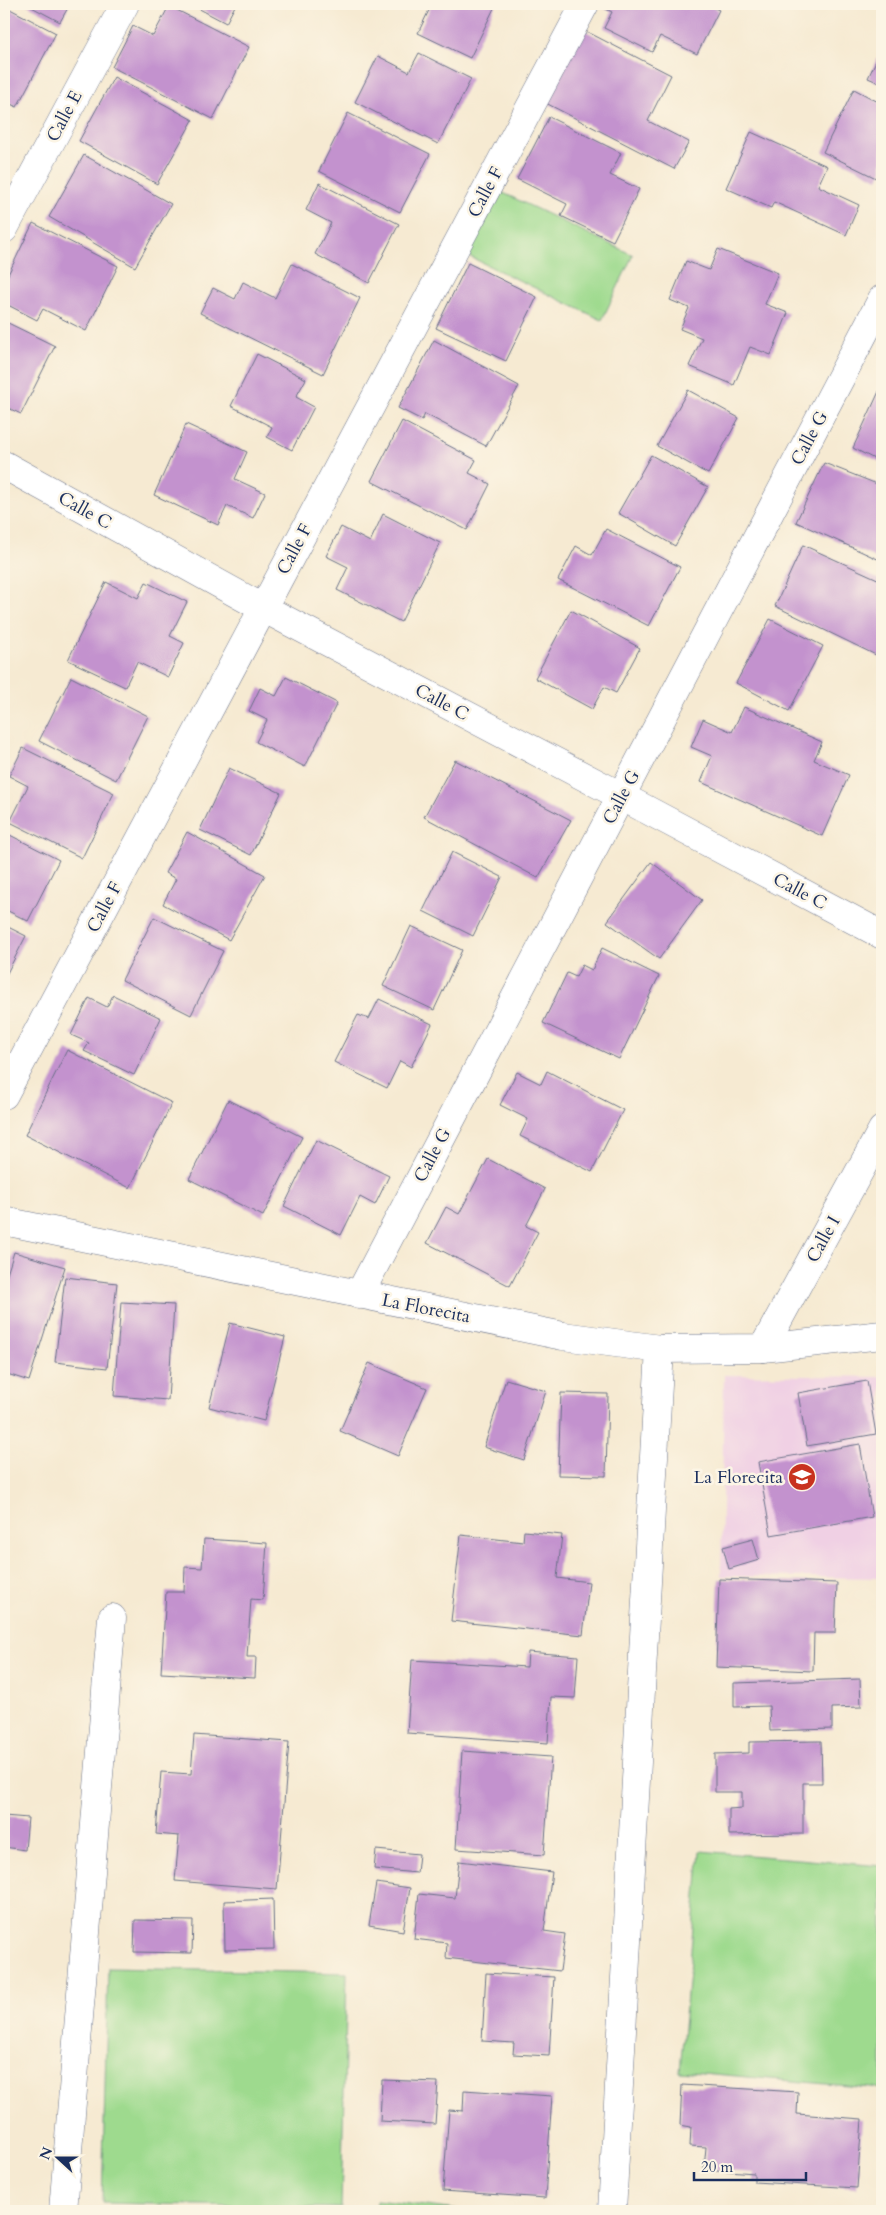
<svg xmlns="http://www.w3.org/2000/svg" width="886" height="2215" font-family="Cardo,serif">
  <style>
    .built { fill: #f0d0e4 }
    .green { fill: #9eda8e; stroke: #5c8476 }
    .building { fill: #c392ce }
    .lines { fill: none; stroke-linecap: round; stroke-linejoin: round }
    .minor-casing { stroke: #687087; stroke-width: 29 }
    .tertiary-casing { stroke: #687087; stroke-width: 29 }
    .secondary-casing { stroke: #687087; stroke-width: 29 }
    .minor { stroke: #fff; stroke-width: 28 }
    .tertiary { stroke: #fff; stroke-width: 28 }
    .secondary { stroke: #fff; stroke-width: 28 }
    .labels { text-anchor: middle; stroke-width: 5; stroke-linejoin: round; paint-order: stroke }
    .street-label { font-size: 18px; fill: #1b2f5e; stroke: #fcf5e5 }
    .poi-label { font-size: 18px; fill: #1b2f5e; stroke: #fcf5e5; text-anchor: end }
  </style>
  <rect width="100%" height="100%" fill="#fcf5e5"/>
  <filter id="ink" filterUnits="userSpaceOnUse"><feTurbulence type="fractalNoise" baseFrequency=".02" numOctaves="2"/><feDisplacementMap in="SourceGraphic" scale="10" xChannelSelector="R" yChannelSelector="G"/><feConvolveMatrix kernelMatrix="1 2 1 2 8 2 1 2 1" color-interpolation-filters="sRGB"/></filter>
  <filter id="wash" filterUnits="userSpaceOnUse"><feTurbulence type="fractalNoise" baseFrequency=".0096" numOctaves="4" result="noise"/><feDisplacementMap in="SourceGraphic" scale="20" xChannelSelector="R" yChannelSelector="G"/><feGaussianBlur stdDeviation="1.12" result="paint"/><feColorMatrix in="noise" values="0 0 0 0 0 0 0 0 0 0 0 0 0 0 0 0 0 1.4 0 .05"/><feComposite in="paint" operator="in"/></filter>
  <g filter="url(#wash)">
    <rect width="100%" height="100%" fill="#f6ead2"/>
    <polygon class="built" points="724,1375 882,1377 882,1578 721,1576"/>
    <g class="green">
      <polygon points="495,189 633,255 602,320 464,254"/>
      <polygon points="700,1851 882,1866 882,2089 680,2071"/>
      <polygon points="108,1968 347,1973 341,2208 102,2203"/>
      <polygon points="377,2200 465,2211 376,2211"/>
    </g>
    <g id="blocks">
      <g class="building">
        <polygon points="26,4 70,4 60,22"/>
        <polygon points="190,4 236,4 226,23"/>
        <polygon points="432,4 496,4 470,58 418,33"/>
        <polygon points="596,4 706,4 719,10 697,54 660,36 652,52 604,28 612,12"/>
        <polygon points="169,6 249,47 213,119 112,67 133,26 153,36"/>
        <polygon points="10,9 56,33 17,107 4,101 4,20"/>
        <polygon points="574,25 671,75 648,121 689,142 674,169 536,98"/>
        <polygon points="882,48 882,84 868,78"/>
        <polygon points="419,53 471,79 438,144 355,102 378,56 409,72"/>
        <polygon points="114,77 193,120 157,184 79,141"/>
        <polygon points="854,89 882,104 882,170 878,179 823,152"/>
        <polygon points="348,113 430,154 400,212 319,171"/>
        <polygon points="549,117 621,153 610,175 639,189 613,241 561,216 567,204 517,179"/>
        <polygon points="751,132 827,166 818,186 859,205 846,235 774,202 771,208 726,188"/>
        <polygon points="84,155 171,204 135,267 49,217"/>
        <polygon points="319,183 399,224 369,283 315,254 331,223 306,210"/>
        <polygon points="33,223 118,266 86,331 43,309 37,320 4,303 4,283"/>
        <polygon points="718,249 778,273 765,304 788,313 771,355 750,347 734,385 689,366 702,338 680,329 689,308 670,300 686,261 709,270"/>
        <polygon points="468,263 537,297 506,361 436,328"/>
        <polygon points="292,264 360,298 323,374 200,313 213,288 235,299 243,282 275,298"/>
        <polygon points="4,321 55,346 21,414 4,406"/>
        <polygon points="434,340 519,386 486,446 425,414 422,420 398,408"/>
        <polygon points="257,354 306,379 296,397 314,407 292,450 267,437 272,427 231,406"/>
        <polygon points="882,385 882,463 853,448"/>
        <polygon points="688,390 739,418 708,474 657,446"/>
        <polygon points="402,421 476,460 469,473 490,484 467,530 371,481"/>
        <polygon points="186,424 247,452 235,479 265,493 253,518 227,506 218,525 154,495"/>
        <polygon points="651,455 708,487 675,546 618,513"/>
        <polygon points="824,463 882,486 882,561 796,522"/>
        <polygon points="383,514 440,543 401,622 337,590 348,567 326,556 341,527 370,542"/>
        <polygon points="606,529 680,567 649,626 558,580 576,546 592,555"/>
        <polygon points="803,545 882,581 882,658 775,606"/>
        <polygon points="106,582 138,598 146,582 187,602 170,636 184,643 168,677 137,662 125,687 68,660"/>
        <polygon points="571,610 640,648 616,693 604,687 592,709 535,678"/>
        <polygon points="770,619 823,646 789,711 736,683"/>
        <polygon points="71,677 148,716 116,780 39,741"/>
        <polygon points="286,677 337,703 305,767 256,742 267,720 249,711 260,688 276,696"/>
        <polygon points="744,707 822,742 814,760 849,775 822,836 701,782 712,756 691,747 703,719 732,732"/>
        <polygon points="23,748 114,793 82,858 10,822 28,786 9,776"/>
        <polygon points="455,760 571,820 538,878 424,817"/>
        <polygon points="229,768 281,793 251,855 200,830"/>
        <polygon points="4,832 59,860 28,921 4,909"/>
        <polygon points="187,832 265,875 229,940 163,904 176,879 165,873"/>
        <polygon points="452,852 502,877 473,936 423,911"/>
        <polygon points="651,862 702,900 659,959 607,922"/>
        <polygon points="154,917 223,951 191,1015 122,980"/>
        <polygon points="4,925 26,936 4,979"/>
        <polygon points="411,926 462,950 434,1010 383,986"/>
        <polygon points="602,948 659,976 619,1059 543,1023 567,973 576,977 582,965 592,970"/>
        <polygon points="113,995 161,1018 134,1075 84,1051 89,1043 71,1035 89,998 107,1007"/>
        <polygon points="379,999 432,1024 411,1067 400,1061 387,1088 334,1062 358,1015 369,1019"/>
        <polygon points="67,1050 172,1103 130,1188 25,1135"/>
        <polygon points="547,1071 623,1110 592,1172 520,1136 528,1119 500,1105 517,1072 541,1084"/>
        <polygon points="228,1100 302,1137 263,1216 189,1179"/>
        <polygon points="316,1140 389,1176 375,1205 360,1197 341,1235 284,1206"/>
        <polygon points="488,1159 545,1189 526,1226 538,1232 510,1286 427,1243 446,1207 459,1214"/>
        <polygon points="14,1252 65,1267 29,1381 4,1373 4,1284"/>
        <polygon points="65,1277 117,1283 107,1368 55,1362"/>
        <polygon points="121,1302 174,1305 168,1400 114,1396"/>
        <polygon points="230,1323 285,1337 264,1421 209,1407"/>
        <polygon points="369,1363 427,1388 398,1456 340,1431"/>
        <polygon points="506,1379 546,1391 524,1460 484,1447"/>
        <polygon points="867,1381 876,1434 807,1446 798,1393"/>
        <polygon points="561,1393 608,1394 606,1476 558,1475"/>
        <polygon points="860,1444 872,1517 771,1535 758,1462"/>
        <polygon points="524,1531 562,1535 557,1578 589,1582 583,1635 451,1621 461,1535 523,1542"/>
        <polygon points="204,1539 267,1543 263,1600 251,1599 247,1657 256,1657 255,1678 161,1673 166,1592 184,1592 185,1567 202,1568"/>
        <polygon points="753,1539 759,1560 729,1569 723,1547"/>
        <polygon points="719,1579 837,1583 835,1633 814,1633 813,1671 716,1667"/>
        <polygon points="528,1652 578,1656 575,1698 551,1697 548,1743 407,1733 412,1660 527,1667"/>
        <polygon points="860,1679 861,1707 832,1708 832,1729 770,1731 769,1706 734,1707 734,1683"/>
        <polygon points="4,1694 8,1694 5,1740 4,1740"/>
        <polygon points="194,1735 289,1742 277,1889 175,1881 179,1836 156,1834 161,1772 191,1774"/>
        <polygon points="821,1741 822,1783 803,1783 803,1834 729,1835 729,1809 742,1808 742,1792 715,1792 715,1754 749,1753 749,1742"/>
        <polygon points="462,1751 551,1757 544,1855 456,1849"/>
        <polygon points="4,1816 28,1818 25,1850 4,1847"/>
        <polygon points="376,1850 419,1854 417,1873 374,1869"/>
        <polygon points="459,1861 552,1872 544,1931 565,1934 560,1971 446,1958 447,1943 414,1939 419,1894 455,1898"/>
        <polygon points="376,1883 410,1888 403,1931 369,1925"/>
        <polygon points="273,1899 274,1949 225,1950 224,1901"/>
        <polygon points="135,1920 193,1921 192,1953 134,1952"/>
        <polygon points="486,1973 554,1977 549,2056 513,2054 514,2043 482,2041"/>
        <polygon points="382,2080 438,2082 435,2124 380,2121"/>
        <polygon points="682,2085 798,2092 797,2114 862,2119 857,2188 754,2182 754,2173 704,2169 706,2147 690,2146 691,2127 680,2125"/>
        <polygon points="464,2090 552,2096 545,2198 443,2191 449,2110 463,2111"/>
      </g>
    </g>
  </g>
  <g filter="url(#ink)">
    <use href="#blocks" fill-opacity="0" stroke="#687087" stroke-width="1"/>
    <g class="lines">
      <defs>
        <g id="minor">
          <polyline points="4,229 125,4"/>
          <polyline points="4,465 263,608 621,796 882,935"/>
          <polyline points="4,1095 585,4"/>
          <polyline points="359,1295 882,299"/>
          <polyline points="763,1348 882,1130"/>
          <polyline points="63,2211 112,1618"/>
        </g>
        <polyline id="tertiary" points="612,2211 660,1349"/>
        <polyline id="secondary" points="4,1221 563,1336 660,1349 763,1348 882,1335"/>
      </defs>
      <use href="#minor" class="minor-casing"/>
      <use href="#tertiary" class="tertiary-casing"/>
      <use href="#secondary" class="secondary-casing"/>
      <use href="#minor" class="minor"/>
      <use href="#tertiary" class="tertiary"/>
      <use href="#secondary" class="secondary"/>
    </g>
  </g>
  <defs>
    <symbol id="school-disc" viewBox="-11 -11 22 22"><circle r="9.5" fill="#c8321e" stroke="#fcf5e5"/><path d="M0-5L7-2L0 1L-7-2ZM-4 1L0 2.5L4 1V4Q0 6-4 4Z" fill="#fff"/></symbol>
  </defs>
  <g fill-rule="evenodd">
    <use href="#school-disc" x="786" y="1461" width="32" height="32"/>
  </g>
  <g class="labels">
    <g class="street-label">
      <text transform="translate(64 116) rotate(-62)" y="6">Calle E</text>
      <text transform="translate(485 192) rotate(-62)" y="6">Calle F</text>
      <text transform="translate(809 438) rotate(-62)" y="6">Calle G</text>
      <text transform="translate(85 510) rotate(29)" y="6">Calle C</text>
      <text transform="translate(294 549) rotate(-62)" y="6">Calle F</text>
      <text transform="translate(442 702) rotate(28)" y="6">Calle C</text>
      <text transform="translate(621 797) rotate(-62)" y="6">Calle G</text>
      <text transform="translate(800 891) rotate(28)" y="6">Calle C</text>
      <text transform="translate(104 907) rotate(-62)" y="6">Calle F</text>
      <text transform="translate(432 1155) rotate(-62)" y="6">Calle G</text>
      <text transform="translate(823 1239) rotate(-61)" y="6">Calle I</text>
      <text transform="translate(426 1308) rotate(11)" y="6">La Florecita</text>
    </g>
    <g class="poi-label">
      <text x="783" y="1483">La Florecita</text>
    </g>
  </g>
  <rect width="886" height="2215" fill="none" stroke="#fcf5e5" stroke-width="20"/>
  <g transform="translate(58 2158) rotate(291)" stroke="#fcf5e5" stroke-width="4" paint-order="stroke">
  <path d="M0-4L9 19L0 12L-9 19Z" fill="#1b2f5e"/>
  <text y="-8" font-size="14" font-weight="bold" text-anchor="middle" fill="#1b2f5e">N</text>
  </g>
  <path d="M694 2172v8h112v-8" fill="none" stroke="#1b2f5e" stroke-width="2.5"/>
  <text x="701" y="2172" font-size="15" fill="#1b2f5e" stroke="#fcf5e5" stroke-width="4" paint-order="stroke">20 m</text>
</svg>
